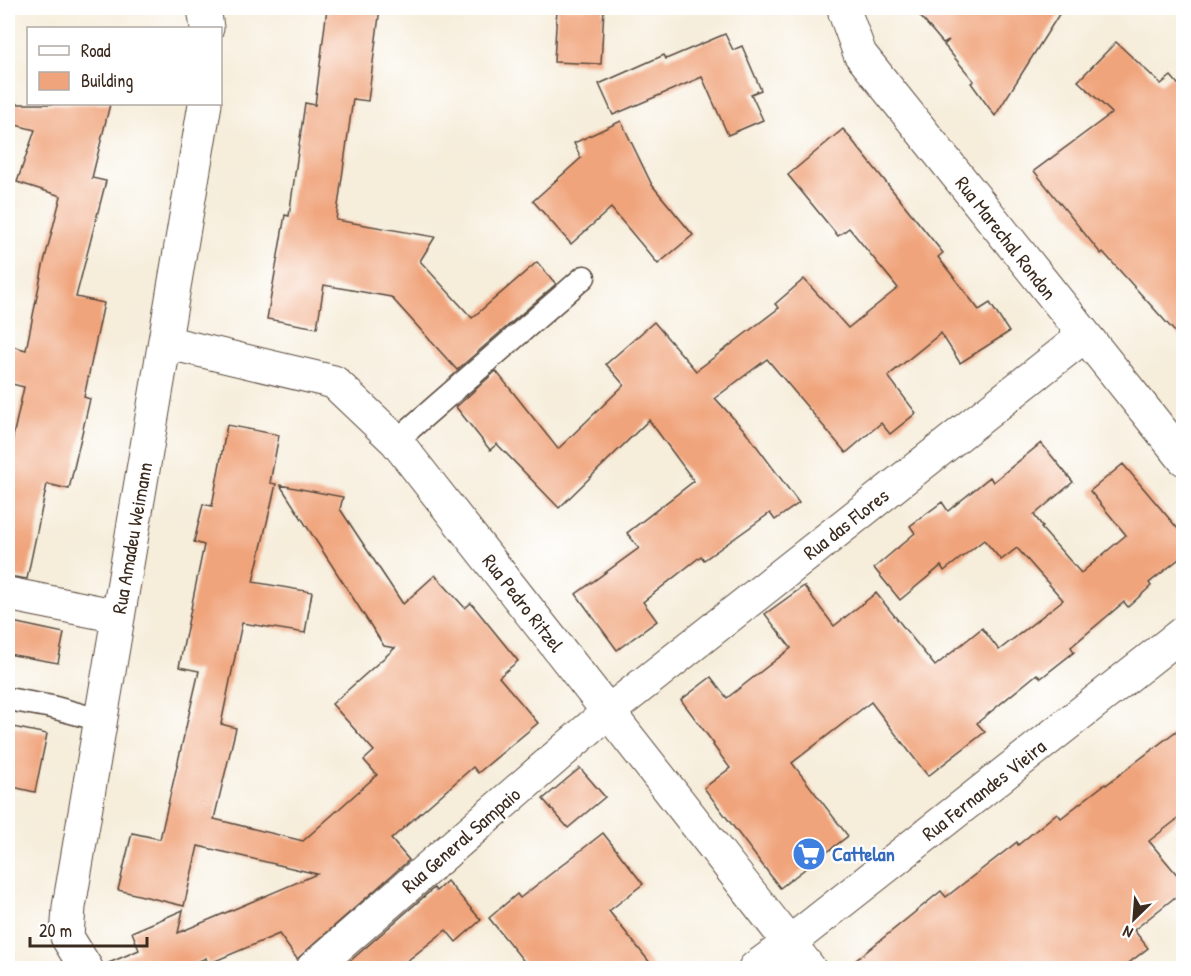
<svg xmlns="http://www.w3.org/2000/svg" width="1191" height="976" font-family="'Patrick Hand',sans-serif">
  <style>
    .building { fill: #f0a47c }
    .lines { fill: none; stroke-linecap: round; stroke-linejoin: round }
    .lane-casing { stroke: #57473a; stroke-width: 25 }
    .street-casing { stroke: #57473a; stroke-width: 35 }
    .lane { stroke: #fff; stroke-width: 22 }
    .street { stroke: #fff; stroke-width: 33 }
    .labels { text-anchor: middle; stroke-width: 4.5; stroke-linejoin: round; paint-order: stroke }
    .street-label { font-size: 20px; fill: #3b2a1e; stroke: #fff }
    .shop-label { font-size: 20px; font-weight: bold; fill: #366cbe; stroke: #fff; text-anchor: start }
  </style>
  <rect width="100%" height="100%" fill="#fff"/>
  <filter id="ink" filterUnits="userSpaceOnUse"><feTurbulence type="fractalNoise" baseFrequency=".0167" numOctaves="2"/><feDisplacementMap in="SourceGraphic" scale="12" xChannelSelector="R" yChannelSelector="G"/><feConvolveMatrix kernelMatrix="1 2 1 2 8 2 1 2 1" color-interpolation-filters="sRGB"/></filter>
  <filter id="wash" filterUnits="userSpaceOnUse"><feTurbulence type="fractalNoise" baseFrequency=".008" numOctaves="4" result="noise"/><feDisplacementMap in="SourceGraphic" scale="24" xChannelSelector="R" yChannelSelector="G"/><feGaussianBlur stdDeviation="1.35" result="paint"/><feColorMatrix in="noise" values="0 0 0 0 0 0 0 0 0 0 0 0 0 0 0 0 0 1.4 0 .05"/><feComposite in="paint" operator="in"/></filter>
  <g filter="url(#wash)">
    <rect width="100%" height="100%" fill="#f6edda"/>
    <g id="blocks">
      <g class="building">
        <polygon points="327,8 380,8 368,101 353,99 336,220 435,237 420,261 472,318 537,262 556,284 457,370 391,297 324,285 317,328 267,319 285,215 289,216 305,103 315,105"/>
        <polygon points="557,8 604,8 601,64 554,62"/>
        <polygon points="913,8 1063,8 995,116 971,83 974,81 944,45 949,40 943,43"/>
        <polygon points="725,34 733,50 742,46 761,90 751,94 763,120 728,135 702,77 613,115 599,84 664,55 666,59"/>
        <polygon points="1116,42 1161,84 1171,76 1184,91 1184,342 1103,252 1101,254 1034,171 1112,113 1078,81"/>
        <polygon points="8,104 110,104 92,178 106,181 76,297 104,303 84,397 90,399 69,489 47,484 27,579 8,576 8,459 24,387 8,383 8,345 26,350 43,266 61,196 17,182 35,130 8,123"/>
        <polygon points="621,121 652,185 693,235 658,264 611,208 571,244 533,201 581,158 574,143"/>
        <polygon points="843,129 943,253 938,257 979,310 990,303 1009,332 960,363 941,333 888,376 916,413 890,434 881,423 846,453 767,359 715,398 746,432 799,503 775,520 770,513 704,560 701,556 643,602 657,621 617,650 576,594 639,548 627,533 694,481 649,420 559,508 497,444 490,450 456,407 496,371 558,449 624,385 606,364 654,322 696,371 779,308 775,304 804,279 848,328 898,288 849,228 838,236 788,175"/>
        <polygon points="227,425 279,435 270,483 276,484 253,582 312,592 305,633 242,623 221,724 236,728 214,819 303,841 377,775 364,760 374,751 332,704 395,648 384,646 280,485 343,497 340,509 403,604 435,575 465,608 471,603 518,661 499,677 538,723 478,773 473,767 391,839 409,860 297,959 279,934 208,964 206,958 181,969 105,969 104,965 139,950 132,932 183,910 178,933 317,874 198,846 184,906 118,890 132,833 160,839 199,671 179,667 204,545 194,542 203,504 212,506"/>
        <polygon points="1041,443 1073,482 1034,515 1043,527 1041,528 1081,573 1126,535 1090,491 1123,464 1184,536 1184,555 1149,583 1151,586 1128,607 1124,602 1071,647 1074,652 1041,678 1037,674 977,723 985,732 928,776 871,702 792,763 848,836 780,888 704,788 730,768 713,745 714,744 681,700 711,677 727,698 791,648 765,614 804,586 834,626 876,593 935,666 982,628 999,650 1063,600 1017,548 1001,560 984,540 944,571 941,566 900,600 874,568 915,533 910,526 942,502 948,511 990,477 993,482"/>
        <polygon points="8,621 64,633 58,663 8,654"/>
        <polygon points="1184,725 1184,814 1149,841 1184,883 1184,890 1134,930 1148,948 1121,969 845,969 941,891 946,897 1017,842 1018,845 1057,813 1061,818 1105,784 1106,785"/>
        <polygon points="8,726 47,734 35,792 8,786"/>
        <polygon points="580,768 605,797 568,828 543,799"/>
        <polygon points="603,833 643,884 609,911 655,969 530,969 489,918 517,894 520,898"/>
        <polygon points="447,881 481,920 456,942 446,930 397,969 341,969 434,888 436,891"/>
      </g>
    </g>
  </g>
  <g filter="url(#ink)">
    <use href="#blocks" fill-opacity="0" stroke="#57473a" stroke-width="1.5"/>
    <g class="lines">
      <defs>
        <g id="lane">
          <polyline points="396,441 584,277"/>
          <polyline points="8,699 52,707 100,720"/>
        </g>
        <g id="street">
          <polyline points="204,8 207,28"/>
          <polyline points="845,8 845,13 860,54 1184,459"/>
          <polyline points="165,342 334,382 396,441 809,968"/>
          <polyline points="8,594 118,616"/>
          <polyline points="86,968 67,937 69,907 205,104"/>
          <polyline points="313,968 608,712 1084,336"/>
          <polyline points="755,968 789,943 1184,632"/>
        </g>
      </defs>
      <use href="#lane" class="lane-casing"/>
      <use href="#street" class="street-casing"/>
      <use href="#lane" class="lane"/>
      <use href="#street" class="street"/>
    </g>
  </g>
  <defs>
    <symbol id="supermarket-disc" viewBox="-11 -11 22 22"><circle r="9.5" fill="#3f7fe0" stroke="#fff"/><path d="M-6-5.5h2.5l.6 2H6L4.5 2H-2.5L-4.4-4H-6ZM-1.5 3.2a1.3 1.3 0 1 0 .1 0ZM3 3.2a1.3 1.3 0 1 0 .1 0Z" fill="#fff"/></symbol>
  </defs>
  <g fill-rule="evenodd">
    <use href="#supermarket-disc" x="790" y="835" width="38" height="38"/>
  </g>
  <g class="labels">
    <g class="street-label">
      <text transform="translate(1006 238) rotate(52)" y="7">Rua Marechal Rondon</text>
      <text transform="translate(846 524) rotate(-38)" y="7">Rua das Flores</text>
      <text transform="translate(132 538) rotate(-80)" y="7">Rua Amadeu Weimann</text>
      <text transform="translate(523 603) rotate(52)" y="7">Rua Pedro Ritzel</text>
      <text transform="translate(984 790) rotate(-38)" y="7">Rua Fernandes Vieira</text>
      <text transform="translate(461 840) rotate(-41)" y="7">Rua General Sampaio</text>
    </g>
    <g class="shop-label">
      <text x="832" y="861">Cattelan</text>
    </g>
  </g>
  <rect width="1191" height="976" fill="none" stroke="#fff" stroke-width="30"/>
  <rect x="27" y="27" width="195" height="78" fill="#ffffff" stroke="#b1aaa5" stroke-width="1.5"/>
  <rect x="39" y="46" width="30" height="9" fill="#ffffff" stroke="#b1aaa5" stroke-width="1.5"/>
  <text x="81" y="57" font-size="18" fill="#3b2a1e">Road</text>
  <rect x="39" y="72" width="30" height="18" fill="#f0a47c" stroke="#b1aaa5" stroke-width="1.5"/>
  <text x="81" y="87" font-size="18" fill="#3b2a1e">Building</text>
  <g transform="translate(1134 919) rotate(205)" stroke="#ffffff" stroke-width="4.5" paint-order="stroke">
  <path d="M0-4.5L10 22L0 15L-10 22Z" fill="#3b2a1e"/>
  <text y="-9" font-size="16" font-weight="bold" text-anchor="middle" fill="#3b2a1e">N</text>
  </g>
  <path d="M30 937v9h117v-9" fill="none" stroke="#3b2a1e" stroke-width="3"/>
  <text x="39" y="937" font-size="18" fill="#3b2a1e" stroke="#ffffff" stroke-width="4.5" paint-order="stroke">20 m</text>
</svg>
